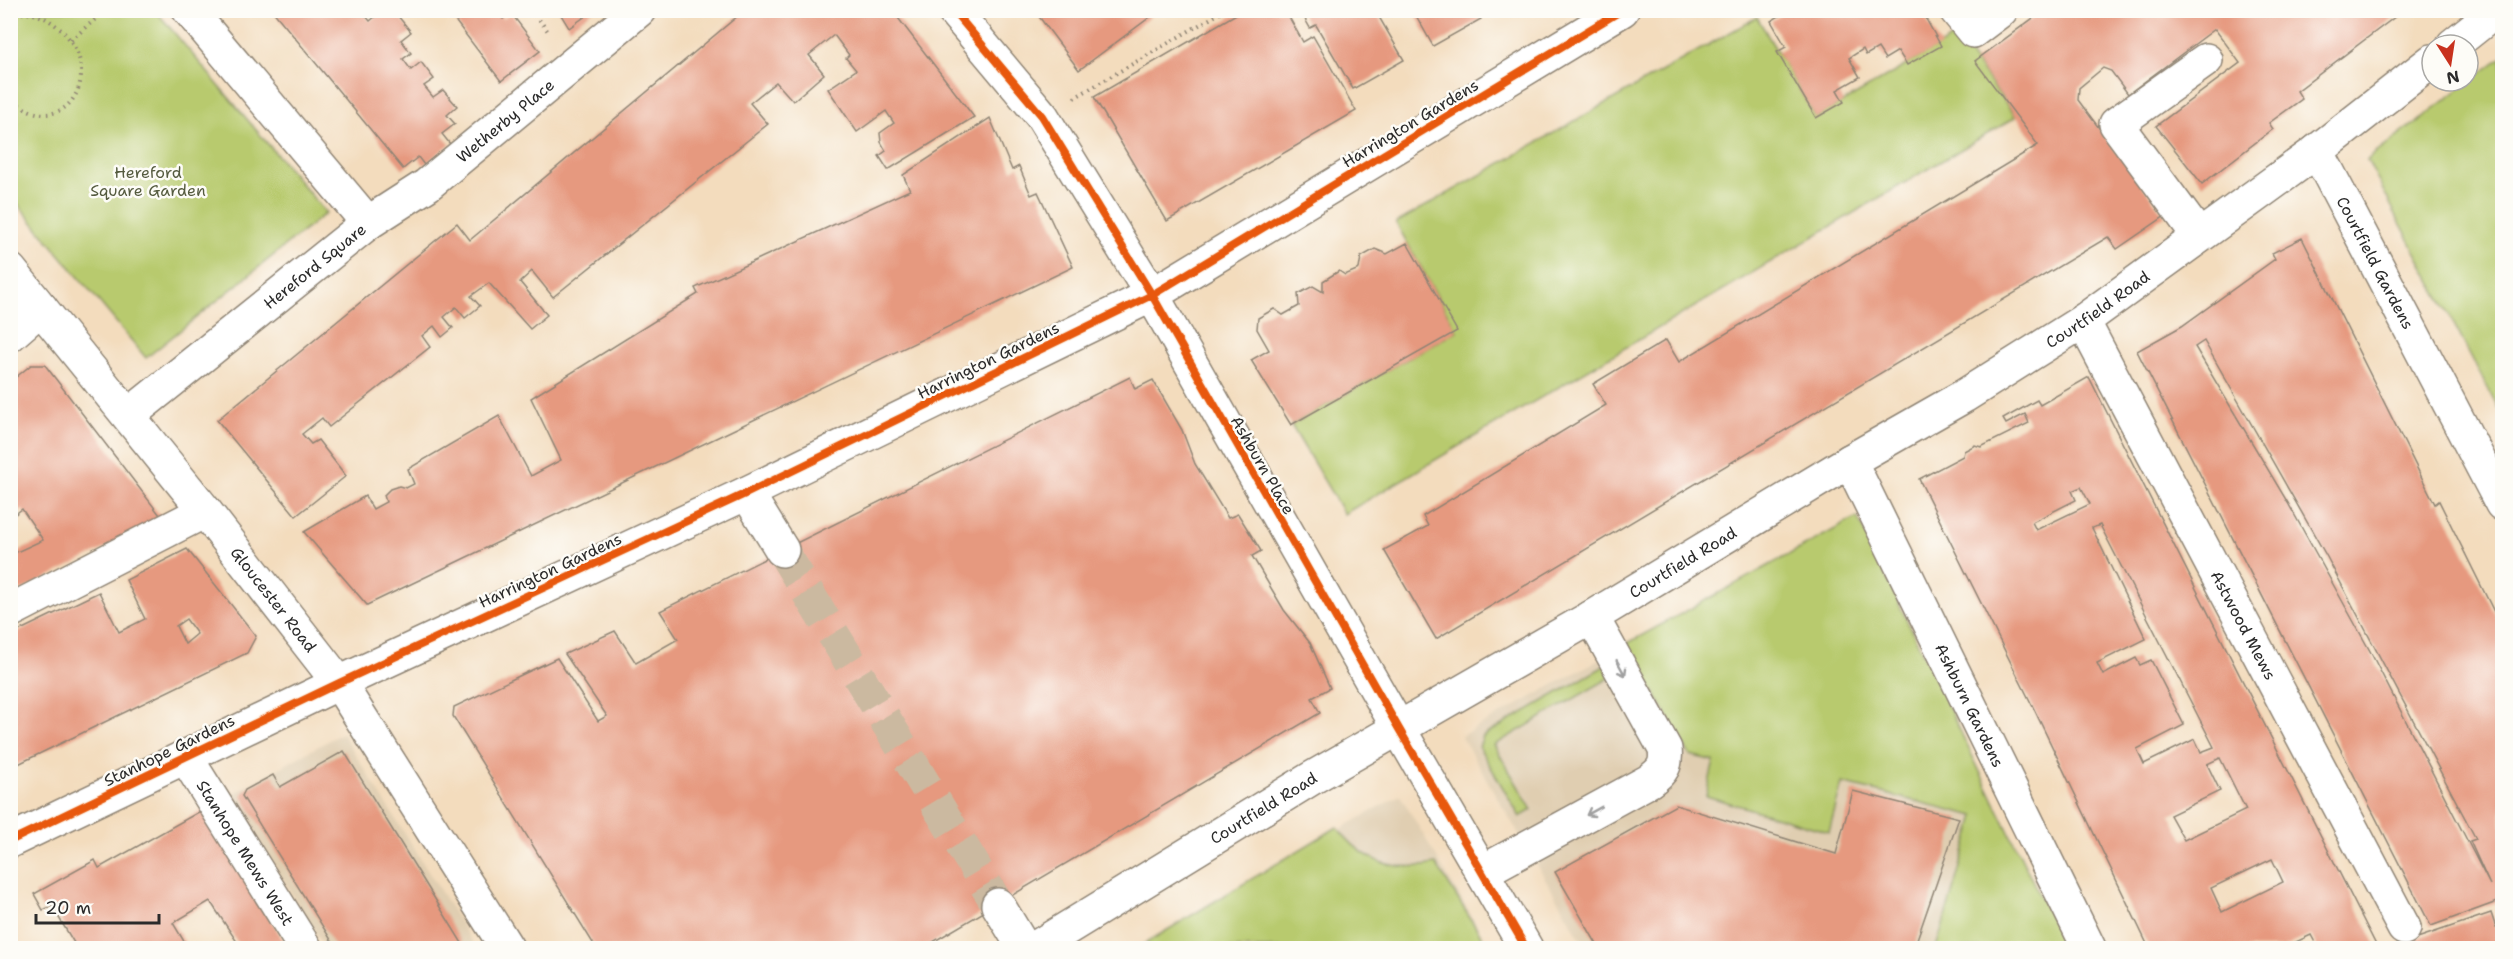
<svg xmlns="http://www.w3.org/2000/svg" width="2513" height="959" font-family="'Shantell Sans',sans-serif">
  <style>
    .built { fill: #e0ceb1 }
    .green { fill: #b8ca6e; stroke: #727a4c; stroke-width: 1.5 }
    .building { fill: #e6997f; fill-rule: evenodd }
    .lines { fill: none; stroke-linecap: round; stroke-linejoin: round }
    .minor-tunnel { stroke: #cbb9a0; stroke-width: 33; stroke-dasharray: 33 16; stroke-linecap: butt }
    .minor-casing { stroke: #8f8474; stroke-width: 36 }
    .path { stroke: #8f8474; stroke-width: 4; stroke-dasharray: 1.5 4.5; stroke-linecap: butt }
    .minor { stroke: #fff; stroke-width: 33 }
    .cycleway-casing { stroke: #fdfcf7; stroke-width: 11 }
    .cycleway { stroke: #e8590c; stroke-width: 8 }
    .oneway { stroke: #a0a0a0 }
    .labels { text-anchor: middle; stroke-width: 5; stroke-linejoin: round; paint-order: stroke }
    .street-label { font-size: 16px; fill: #2b2b2b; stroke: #fdfcf7 }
    .park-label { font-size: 16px; fill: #555b3f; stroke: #fdfcf7 }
  </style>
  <rect width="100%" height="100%" fill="#fdfcf7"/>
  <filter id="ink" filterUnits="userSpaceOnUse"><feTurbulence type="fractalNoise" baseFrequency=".0167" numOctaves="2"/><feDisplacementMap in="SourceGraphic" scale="12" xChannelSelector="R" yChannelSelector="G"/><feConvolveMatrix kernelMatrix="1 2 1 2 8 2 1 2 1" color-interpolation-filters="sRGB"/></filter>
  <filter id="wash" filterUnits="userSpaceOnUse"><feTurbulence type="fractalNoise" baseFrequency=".008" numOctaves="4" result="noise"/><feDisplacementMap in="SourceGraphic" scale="24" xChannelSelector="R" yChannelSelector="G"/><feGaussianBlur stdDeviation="1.35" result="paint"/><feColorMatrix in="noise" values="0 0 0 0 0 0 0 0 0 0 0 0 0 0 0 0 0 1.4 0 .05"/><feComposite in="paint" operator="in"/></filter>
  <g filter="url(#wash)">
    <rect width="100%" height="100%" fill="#f3dcbd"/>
    <g class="built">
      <polygon points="1857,517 2061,948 1586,948 1461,736"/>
      <polygon points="342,733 476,948 325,948 231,795"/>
      <polygon points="1400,795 1490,948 1133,948"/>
    </g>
    <g class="green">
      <polygon points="10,11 156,11 326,213 146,358 11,196"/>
      <polygon points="1757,17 1816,118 1956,36 2016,117 1344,514 1291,425 1457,331 1396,223"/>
      <polygon points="2502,57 2502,415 2367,160"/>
      <polygon points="1857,517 2065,948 1936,948 1975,816 1842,783 1829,832 1706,796 1714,761 1690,755 1626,644"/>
      <polygon points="1606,665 1613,676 1494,745 1532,810 1520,817 1479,747 1483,736"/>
      <path d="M1337,827C1365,863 1392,872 1436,864L1489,948H1149L1146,943Z"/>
    </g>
    <g id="blocks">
      <g class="building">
        <polygon points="272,10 361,10 370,21 383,10 393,10 411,32 401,40 411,53 403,59 411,70 421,62 434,79 424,86 433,97 443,90 457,106 447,115 455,124 442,134 450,144 424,165 418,157 403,169"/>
        <polygon points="447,10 497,10 503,19 511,13 540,51 501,81"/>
        <polygon points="558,10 594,10 569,28"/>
        <polygon points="745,10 892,10 974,117 888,170 879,156 886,151 881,142 880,133 894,123 886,111 857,132 828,89 856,70 846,58 849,55 834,35 809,55 824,74 793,101 776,82 750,103 768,124 553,297 532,271 520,282 547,315 530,329 489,283 471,296 480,306 465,318 456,307 444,317 453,328 442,337 434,326 422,336 430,347 329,427 322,418 302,434 311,444 318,440 346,476 296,516 217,420 457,223 470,240"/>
        <polygon points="1034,10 1145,10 1150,17 1079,70"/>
        <polygon points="1243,10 1285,10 1303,42 1313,36 1356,111 1167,221 1094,97"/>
        <polygon points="1300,10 1390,10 1379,17 1404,60 1353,89 1316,25 1310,28"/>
        <polygon points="1413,10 1477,10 1481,19 1433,46"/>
        <polygon points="1789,10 1921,10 1941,46 1907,65 1898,51 1885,59 1878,48 1866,55 1863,49 1849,58 1860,77 1837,90 1844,102 1816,118 1777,52 1786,47 1771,21"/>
        <polygon points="2044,10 2404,10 2297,91 2302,99 2269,123 2273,129 2202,184 2156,126 2240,63 2215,29 2128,94 2111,71 2103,68 2079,88 2078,100 2165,216 2117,249 2108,237 1436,639 1384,550 1428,526 1423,516 1606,405 1593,384 1666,340 1679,362 2038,145 1975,61"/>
        <polygon points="990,118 1012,170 1019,166 1031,195 1038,192 1073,267 367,605 304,532 365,496 373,509 386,502 384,495 390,489 399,486 406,488 414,484 408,469 499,416 531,476 561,460 531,398 698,294 695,288 910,190 903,175"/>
        <path d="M2302,238L2435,504L2439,501L2502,628V913L2497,902L2431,926L2137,351L2182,326L2275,259L2272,253ZM2204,341L2327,557L2476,839L2470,841L2490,885L2370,651L2288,503L2195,347Z"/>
        <polygon points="1407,243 1457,331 1291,425 1251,360 1269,350 1257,329 1258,318 1274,309 1283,315 1299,306 1298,294 1313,286 1323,292 1323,281 1339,271 1345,275 1359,269 1361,257 1375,249 1387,254"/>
        <polygon points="31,365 45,365 163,519 10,596 10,555 43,540 22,509 10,518 10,382"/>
        <polygon points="1130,377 1135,389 1153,380 1182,430 1195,464 1228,518 1238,514 1261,551 1252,556 1284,610 1310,643 1330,688 1312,698 1320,713 923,948 596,948 453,716 454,707 557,658 598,721 607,716 565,654 615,631 636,663 678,639 660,611"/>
        <path d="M2089,377L2377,947L2318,948L2311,935L2283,948H2149L2034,709L1919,479L1963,456L1964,451L1975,445L1981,447L2029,423L2025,414L2006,424L2003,419L2037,400L2040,405ZM2081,487L2090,504L2036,530L2032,522L2076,500L2072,491ZM2100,525L2214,747L2201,752L2195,739L2144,764L2137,749L2184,725L2151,660L2140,665L2136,658L2103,675L2097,663L2146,639L2092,528ZM2220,758L2246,810L2184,840L2170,815L2220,791L2207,764ZM2272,859L2283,882L2222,912L2211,888Z"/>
        <path d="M187,549L256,636L247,653L10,768V635L99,592L119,632L145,619L126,580ZM186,619L197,634L185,644L176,626Z"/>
        <polygon points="344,751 427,886 465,948 336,948 242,796 245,790 273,775 280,787"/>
        <polygon points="1853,791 1959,818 1914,948 1599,948 1555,872 1676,805 1836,854"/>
        <polygon points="204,809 288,948 241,948 210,901 173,923 188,948 77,948 52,906 43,910 34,894 95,860 99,868"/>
        <polygon points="2491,913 2496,928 2502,925 2502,948 2388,948"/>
      </g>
    </g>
  </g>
  <g filter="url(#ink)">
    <use href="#blocks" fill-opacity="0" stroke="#8f8474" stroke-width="1.5"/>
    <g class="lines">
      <polyline class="minor-tunnel" points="782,550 998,905"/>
      <defs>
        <g id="minor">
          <polyline points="189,10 368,223"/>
          <polyline points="953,10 1042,116 1152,295 1399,729 1526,948"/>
          <polyline points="1956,10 1973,31 2001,10"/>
          <polyline points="2453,45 2497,10"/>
          <path id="s1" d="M2317,151L2502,504"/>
          <polyline points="2198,235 2116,124 2206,60"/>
          <path id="s2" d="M10,270L205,511L339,683L507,948"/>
          <path id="s3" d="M2083,321L2404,928"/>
          <polyline points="10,335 41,308"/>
          <path id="s4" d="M129,415L368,223L427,185L639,10"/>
          <path id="s5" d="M1850,461L2089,948"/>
          <polyline points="747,493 782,550"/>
          <polyline points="10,611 205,511"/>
          <path id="s6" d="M185,756L305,948"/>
          <polyline points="10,841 339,683 747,493 1152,295 1622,10"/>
          <path d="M1482,872L1649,781C1663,771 1667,765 1665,749L1592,617"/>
          <polyline points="998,905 1024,948"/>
          <path id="s7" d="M1035,948L1312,778L1592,617L1850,461L1964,396L2083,321L2317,151L2432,61"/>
        </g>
      </defs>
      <use href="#minor" class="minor-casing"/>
      <g class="path">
        <polyline points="532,10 550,34"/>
        <path d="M10,16C26,10 41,14 54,24C114,69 63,149 10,97"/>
        <polyline points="71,40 106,10"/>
        <polyline points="1074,98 1225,10"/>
      </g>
      <use href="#minor" class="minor"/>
      <defs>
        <g id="cycleway">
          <polyline points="953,10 1042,116 1152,295 1399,729 1526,948"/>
          <polyline points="10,841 339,683 747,493 1152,295 1622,10"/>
        </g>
      </defs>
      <use href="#cycleway" class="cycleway-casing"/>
      <use href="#cycleway" class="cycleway"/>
    </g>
    <defs><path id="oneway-shaft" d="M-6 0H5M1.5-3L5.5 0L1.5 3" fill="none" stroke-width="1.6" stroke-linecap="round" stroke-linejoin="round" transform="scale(1.5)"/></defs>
    <g class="oneway">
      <use href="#oneway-shaft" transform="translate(1621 668) rotate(61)"/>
      <use href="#oneway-shaft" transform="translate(1594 811) rotate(151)"/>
    </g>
  </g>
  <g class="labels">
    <g class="street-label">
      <text dy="6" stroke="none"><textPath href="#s4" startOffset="478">Wetherby Place</textPath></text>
      <text transform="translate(1410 123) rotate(-31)" y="6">Harrington Gardens</text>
      <text dy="6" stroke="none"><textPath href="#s1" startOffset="126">Courtfield Gardens</textPath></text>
      <text dy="6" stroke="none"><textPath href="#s4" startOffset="238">Hereford Square</textPath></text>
      <text dy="6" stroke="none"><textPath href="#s7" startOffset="1240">Courtfield Road</textPath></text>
      <text transform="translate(988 360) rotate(-26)" y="6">Harrington Gardens</text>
      <text transform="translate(1263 465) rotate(60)" y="6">Ashburn Place</text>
      <text dy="6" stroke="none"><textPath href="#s7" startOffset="754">Courtfield Road</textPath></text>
      <text transform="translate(550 570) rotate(-25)" y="6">Harrington Gardens</text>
      <text dy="6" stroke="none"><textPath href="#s2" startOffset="422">Gloucester Road</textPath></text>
      <text dy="6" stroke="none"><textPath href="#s3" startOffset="344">Astwood Mews</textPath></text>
      <text dy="6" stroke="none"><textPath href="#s5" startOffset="272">Ashburn Gardens</textPath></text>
      <text transform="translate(169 750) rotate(-26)" y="6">Stanhope Gardens</text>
      <text dy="6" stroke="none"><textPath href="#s7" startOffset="268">Courtfield Road</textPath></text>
      <text dy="6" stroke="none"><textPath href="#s6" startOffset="114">Stanhope Mews West</textPath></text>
    </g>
    <g class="park-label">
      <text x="148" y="178">Hereford<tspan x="148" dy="18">Square Garden</tspan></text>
    </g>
  </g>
  <rect width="2513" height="959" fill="none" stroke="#fdfcf7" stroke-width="36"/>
  <g transform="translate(2450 63) rotate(168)"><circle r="28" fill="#fdfcf7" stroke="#a9a8a5" stroke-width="1.5"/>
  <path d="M0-4.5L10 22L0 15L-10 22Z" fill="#c8321e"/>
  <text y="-9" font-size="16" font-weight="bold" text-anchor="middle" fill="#2b2b2b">N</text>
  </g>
  <path d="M36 914v9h123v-9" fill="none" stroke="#2b2b2b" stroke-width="3"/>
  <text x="45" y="914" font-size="18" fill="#2b2b2b" stroke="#fdfcf7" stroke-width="4.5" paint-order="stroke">20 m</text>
</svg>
